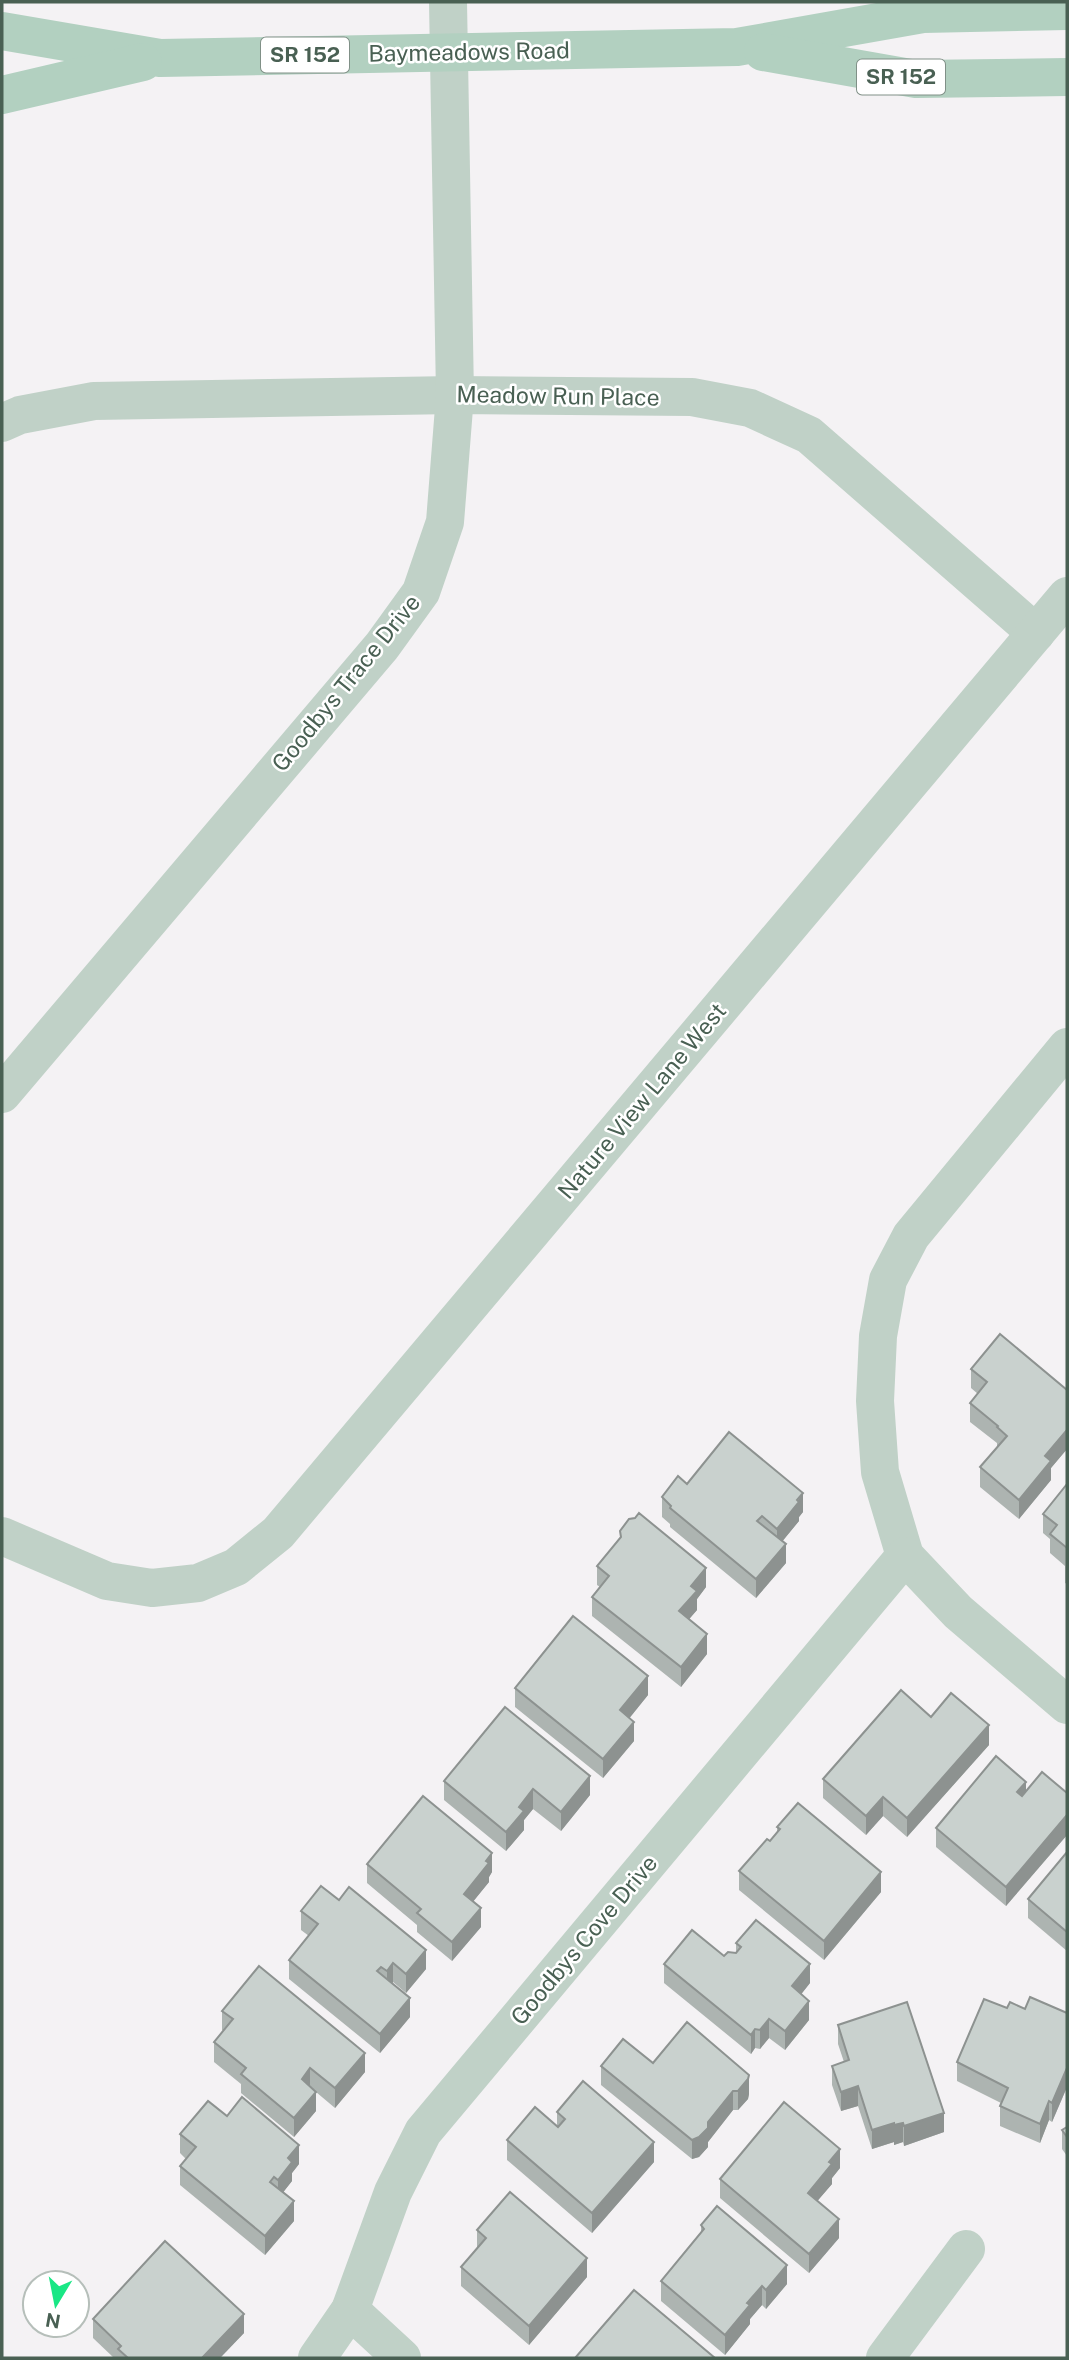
<svg xmlns="http://www.w3.org/2000/svg" width="1069" height="2360" font-family="'Public Sans',sans-serif">
  <style>
    .lines { fill: none; stroke-linecap: round; stroke-linejoin: round }
    .minor { stroke: #c0d1c7; stroke-width: 38 }
    .primary { stroke: #b2d0c0; stroke-width: 38 }
    .wall { fill: #adb4b1 }
    .shaded-wall { fill: #8d9290 }
    .building { fill: #c9d1ce; stroke: #8d9290; stroke-width: 2 }
    .labels { text-anchor: middle; stroke-width: 5; stroke-linejoin: round; paint-order: stroke }
    .shield { fill: #fff; stroke: #809087; stroke-width: 2 }
    .shield-label { font-size: 21px; font-weight: bold; fill: #496053 }
    .street-label { font-size: 23px; fill: #496053; stroke: #fff }
  </style>
  <rect width="100%" height="100%" fill="#f4f2f4"/>
  <g class="lines">
    <g class="minor">
      <polyline points="2,423 20,415 94,401 455,395 692,397 750,408 809,435 1036,633"/>
      <polyline points="1067,1047 911,1236 888,1280 878,1336 875,1401 880,1472 905,1556 958,1612 1067,1705"/>
      <polyline points="2,1094 382,646 421,592 445,522 455,395 448,2"/>
      <polyline points="2,1536 107,1581 152,1588 198,1583 236,1567 278,1533 1067,596"/>
      <polyline points="350,2310 402,2358"/>
      <polyline points="317,2358 350,2310 393,2192 423,2132 905,1556"/>
      <polyline points="885,2358 966,2249"/>
    </g>
    <g class="primary">
      <polyline points="2,31 160,58 737,47 923,14 1067,11"/>
      <polyline points="763,52 916,79 1067,77"/>
      <polyline points="2,95 143,62"/>
    </g>
  </g>
  <g class="wall">
    <polygon points="971,1369 1067,1390 1067,1449 1051,1468 1051,1480 1019,1519 980,1487 980,1467 997,1447 997,1443 970,1422 970,1403 978,1394 971,1388"/>
    <polygon points="687,1484 803,1512 799,1517 799,1521 782,1541 786,1563 756,1598 670,1527 670,1524 662,1517 662,1497"/>
    <polygon points="1067,1484 1067,1584 1065,1583 1065,1566 1050,1553 1050,1539 1043,1533 1043,1514"/>
    <polygon points="620,1531 706,1587 697,1599 697,1610 689,1619 707,1654 681,1687 592,1616 592,1597 600,1587 597,1585 597,1566 620,1538"/>
    <polygon points="515,1688 648,1695 629,1718 634,1741 603,1778 515,1707"/>
    <polygon points="931,1717 989,1745 907,1837 883,1816 866,1835 823,1798 823,1779"/>
    <polygon points="444,1781 590,1795 561,1831 533,1809 524,1820 524,1830 506,1851 444,1800"/>
    <polygon points="1026,1791 1067,1793 1067,1835 1006,1906 936,1847 936,1828"/>
    <polygon points="777,1827 881,1892 824,1960 739,1890 739,1871 770,1841 777,1832"/>
    <polygon points="1067,1852 1067,1951 1028,1918 1028,1899"/>
    <polygon points="367,1864 492,1872 489,1877 489,1882 473,1901 481,1927 452,1961 417,1932 417,1925 367,1883"/>
    <polygon points="301,1911 426,1969 406,1993 393,1982 392,1984 410,2017 380,2053 289,1979 289,1960 309,1936 301,1930"/>
    <polygon points="736,1943 810,1983 801,1994 809,2020 785,2050 769,2038 760,2049 755,2048 751,2054 664,1983 664,1964 724,1956 736,1953"/>
    <polygon points="1007,2008 1025,2009 1067,2013 1067,2087 1052,2122 1049,2120 1040,2143 1000,2126 1000,2106 1001,2103 957,2081 957,2062"/>
    <polygon points="222,2011 365,2072 335,2108 316,2092 316,2111 294,2137 241,2093 241,2084 214,2062 214,2042 224,2031 222,2030"/>
    <polygon points="838,2025 944,2132 904,2146 903,2142 894,2145 894,2142 872,2149 858,2106 841,2111 832,2085 832,2066 844,2062 838,2044"/>
    <polygon points="653,2063 749,2094 748,2099 738,2110 733,2110 708,2142 708,2147 699,2157 692,2159 601,2085 601,2066"/>
    <polygon points="557,2112 654,2162 592,2233 507,2160 507,2140 557,2126"/>
    <polygon points="227,2116 299,2164 292,2173 292,2181 283,2192 294,2221 265,2255 180,2185 180,2166 186,2159 180,2153 180,2134"/>
    <polygon points="1067,2127 1067,2156 1062,2149 1062,2130"/>
    <polygon points="840,2168 832,2178 832,2184 817,2201 839,2238 809,2273 720,2198 720,2179"/>
    <polygon points="701,2225 787,2284 766,2309 762,2305 750,2319 750,2324 725,2355 661,2301 661,2281 701,2233"/>
    <polygon points="477,2230 587,2277 529,2345 461,2286 461,2267 477,2249"/>
    <polygon points="93,2319 244,2333 220,2358 114,2358 93,2338"/>
  </g>
  <g class="shaded-wall">
    <polygon points="1067,1430 1067,1449 1051,1468 1051,1480 1019,1519 1019,1500 1045,1456"/>
    <polygon points="803,1493 803,1512 799,1517 799,1521 777,1548 777,1529"/>
    <polygon points="786,1544 786,1563 756,1598 756,1579"/>
    <polygon points="706,1568 706,1587 697,1599 697,1610 679,1631 679,1611 691,1586"/>
    <polygon points="707,1634 707,1654 681,1687 681,1667"/>
    <polygon points="648,1676 648,1695 620,1730 620,1710"/>
    <polygon points="634,1722 634,1741 603,1778 603,1759"/>
    <polygon points="989,1725 989,1745 907,1837 907,1818"/>
    <polygon points="590,1776 590,1795 561,1831 561,1812"/>
    <polygon points="1026,1782 1026,1801 1017,1792"/>
    <polygon points="533,1789 533,1809 524,1820 524,1830 506,1851 506,1832 519,1807"/>
    <polygon points="883,1797 883,1816 866,1835 866,1816"/>
    <polygon points="1067,1815 1067,1835 1006,1906 1006,1887"/>
    <polygon points="492,1853 492,1872 489,1877 489,1882 464,1913 464,1894"/>
    <polygon points="881,1872 881,1892 824,1960 824,1941"/>
    <polygon points="481,1908 481,1927 452,1961 452,1942"/>
    <polygon points="426,1950 426,1969 406,1993 406,1974"/>
    <polygon points="393,1963 393,1982 387,1990 387,1971"/>
    <polygon points="810,1964 810,1983 792,2006 792,1986"/>
    <polygon points="410,1998 410,2017 380,2053 380,2034"/>
    <polygon points="809,2001 809,2020 785,2050 785,2031"/>
    <polygon points="769,2019 769,2038 760,2049 760,2030"/>
    <polygon points="755,2029 755,2048 751,2054 751,2035"/>
    <polygon points="365,2053 365,2072 335,2108 335,2088"/>
    <polygon points="310,2068 310,2087 302,2079"/>
    <polygon points="1067,2068 1067,2087 1052,2122 1052,2103"/>
    <polygon points="749,2075 749,2094 748,2099 738,2110 738,2091"/>
    <polygon points="858,2086 858,2106 841,2111 841,2092"/>
    <polygon points="733,2091 733,2110 708,2142 708,2147 699,2157 692,2159 692,2140 708,2122"/>
    <polygon points="316,2092 316,2111 294,2137 294,2118"/>
    <polygon points="1049,2101 1049,2120 1040,2143 1040,2124"/>
    <polygon points="944,2113 944,2132 904,2146 904,2126"/>
    <polygon points="894,2123 894,2142 872,2149 872,2130"/>
    <polygon points="903,2123 903,2142 894,2145 894,2125"/>
    <polygon points="654,2142 654,2162 592,2233 592,2213"/>
    <polygon points="299,2145 299,2164 292,2173 292,2181 278,2199 278,2180 288,2158"/>
    <polygon points="840,2149 840,2168 832,2178 832,2184 808,2212 808,2193 829,2162"/>
    <polygon points="294,2201 294,2221 265,2255 265,2236"/>
    <polygon points="839,2219 839,2238 809,2273 809,2254"/>
    <polygon points="587,2258 587,2277 529,2345 529,2326"/>
    <polygon points="787,2265 787,2284 766,2309 766,2290"/>
    <polygon points="762,2286 762,2305 750,2319 750,2324 725,2355 725,2335 747,2303"/>
    <polygon points="244,2314 244,2333 220,2358 202,2358"/>
  </g>
  <g class="building">
    <polygon points="1000,1334 1067,1390 1067,1430 1045,1456 1051,1461 1019,1500 980,1467 1007,1436 997,1427 998,1426 970,1403 987,1382 971,1369"/>
    <polygon points="729,1432 803,1493 797,1500 799,1502 777,1529 762,1516 757,1521 786,1544 756,1579 670,1508 671,1506 662,1497 678,1476 687,1484"/>
    <polygon points="1067,1484 1067,1548 1050,1534 1057,1525 1043,1514"/>
    <polygon points="639,1513 706,1568 691,1586 697,1591 679,1611 707,1634 681,1667 592,1597 609,1576 597,1566 621,1537 620,1531 629,1519 635,1518"/>
    <polygon points="573,1616 648,1676 620,1710 634,1722 603,1759 515,1688"/>
    <polygon points="901,1690 931,1717 951,1693 989,1725 907,1818 883,1797 866,1816 823,1779"/>
    <polygon points="505,1707 590,1776 561,1812 533,1789 519,1807 524,1811 506,1832 444,1781"/>
    <polygon points="996,1756 1026,1782 1017,1792 1022,1796 1042,1772 1067,1793 1067,1815 1006,1887 936,1828"/>
    <polygon points="423,1796 492,1853 486,1861 489,1863 464,1894 481,1908 452,1942 417,1913 421,1909 367,1864"/>
    <polygon points="798,1803 881,1872 824,1941 739,1871 767,1839 770,1841 780,1829 777,1827"/>
    <polygon points="1067,1852 1067,1932 1028,1899"/>
    <polygon points="321,1886 339,1900 349,1887 426,1950 406,1974 393,1963 387,1971 381,1967 377,1971 410,1998 380,2034 289,1960 318,1924 301,1911"/>
    <polygon points="756,1920 810,1964 792,1986 809,2001 785,2031 769,2019 760,2030 755,2029 751,2035 664,1964 692,1930 724,1956 728,1952 736,1953 741,1947 736,1943"/>
    <polygon points="259,1966 365,2053 335,2088 310,2068 302,2079 316,2092 294,2118 241,2074 246,2068 214,2042 233,2019 222,2011"/>
    <polygon points="1030,1997 1067,2013 1067,2068 1052,2103 1049,2101 1040,2124 1000,2106 1008,2088 957,2062 984,1999 1007,2008 1010,2002 1025,2009"/>
    <polygon points="907,2002 944,2113 904,2126 903,2123 894,2125 894,2123 872,2130 858,2086 841,2092 832,2066 849,2060 838,2025"/>
    <polygon points="687,2022 749,2075 748,2079 738,2091 733,2091 708,2122 708,2128 699,2137 692,2140 601,2066 623,2039 653,2063"/>
    <polygon points="583,2081 654,2142 592,2213 507,2140 535,2107 558,2127 565,2119 557,2112"/>
    <polygon points="242,2097 299,2145 288,2158 292,2162 278,2180 274,2177 270,2182 294,2201 265,2236 180,2166 196,2147 180,2134 208,2101 227,2116"/>
    <polygon points="784,2102 840,2149 829,2162 832,2164 808,2193 839,2219 809,2254 720,2179"/>
    <polygon points="1067,2127 1067,2137 1062,2130"/>
    <polygon points="510,2192 587,2258 529,2326 461,2267 486,2238 477,2230"/>
    <polygon points="717,2206 787,2265 766,2290 762,2286 747,2303 750,2305 725,2335 661,2281 704,2229 701,2225"/>
    <polygon points="165,2241 244,2314 202,2358 128,2358 118,2349 121,2346 93,2319"/>
    <polygon points="634,2290 715,2358 575,2358"/>
  </g>
  <g class="labels">
    <g class="shield">
      <rect x="261" y="37.5" width="88" height="35" rx="5"/>
      <rect x="857" y="59.5" width="88" height="35" rx="5"/>
    </g>
    <g class="shield-label">
      <text x="305" y="62">SR 152</text>
      <text x="901" y="84">SR 152</text>
    </g>
    <g class="street-label">
      <text transform="translate(469 52) rotate(-1)" y="8">Baymeadows Road</text>
      <text transform="translate(558 396) rotate(1)" y="8">Meadow Run Place</text>
      <text transform="translate(346 683) rotate(-51)" y="8">Goodbys Trace Drive</text>
      <text transform="translate(642 1101) rotate(-50)" y="8">Nature View Lane West</text>
      <text transform="translate(584 1940) rotate(-50)" y="8">Goodbys Cove Drive</text>
    </g>
  </g>
  <rect width="1069" height="2360" fill="none" stroke="#496053" stroke-width="7"/>
  <g transform="translate(56 2304) rotate(190)"><circle r="33" fill="#ffffff" stroke="#b6bfba" stroke-width="2"/>
  <path d="M0-5L12 26L0 18L-12 26Z" fill="#19e785"/>
  <text y="-10" font-size="19" font-weight="bold" text-anchor="middle" fill="#496053">N</text>
  </g>
</svg>
